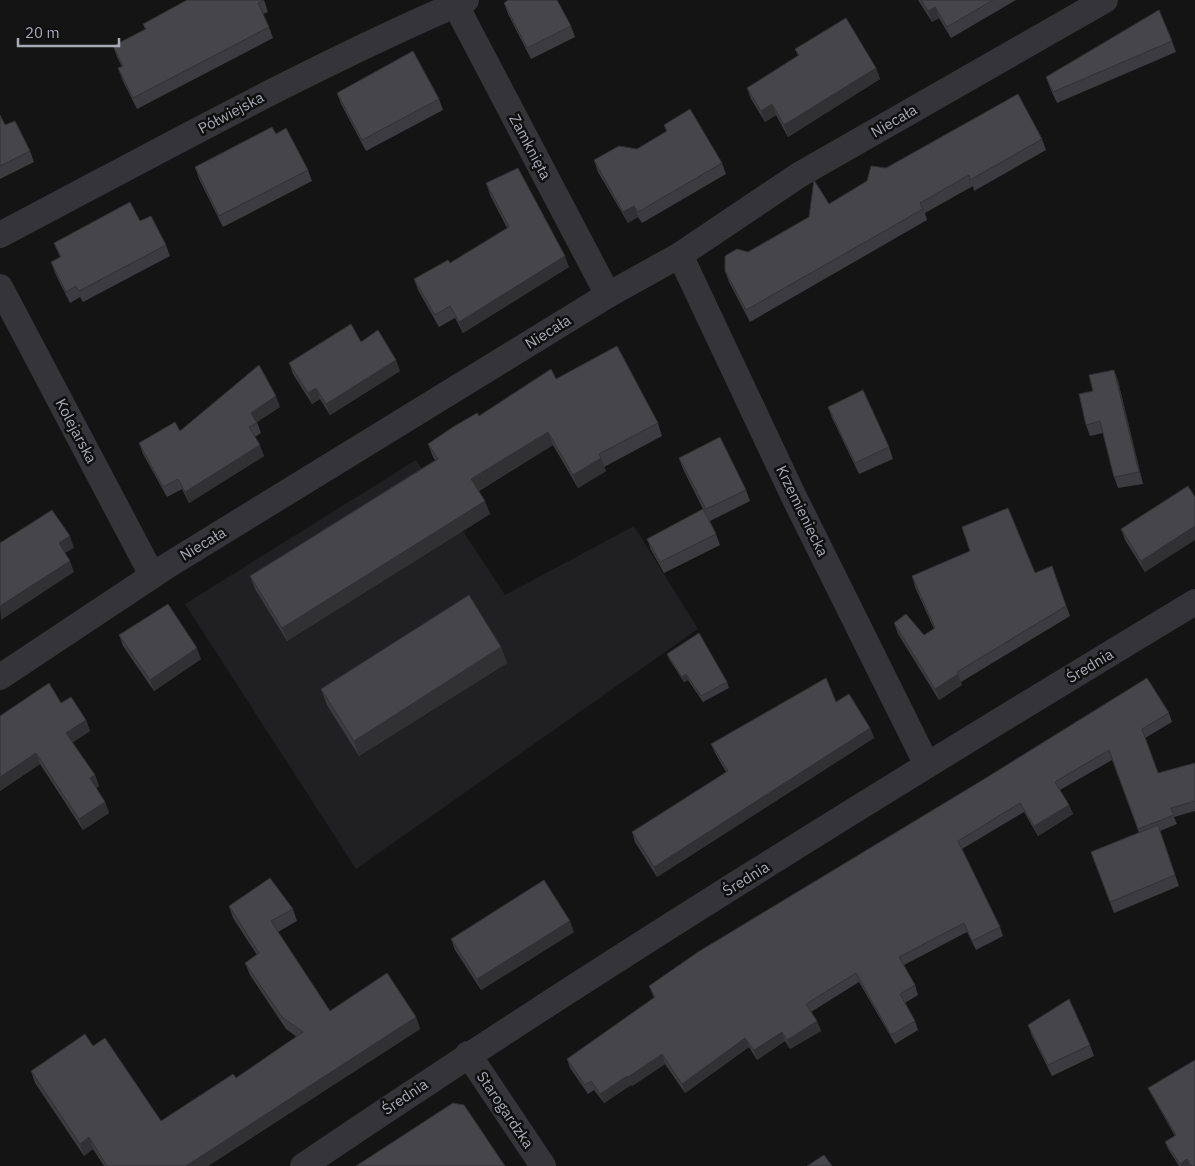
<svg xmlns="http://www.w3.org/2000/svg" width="1195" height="1166" font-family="'IBM Plex Sans',sans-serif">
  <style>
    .built { fill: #202022 }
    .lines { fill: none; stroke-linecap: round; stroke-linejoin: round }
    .street { stroke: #353539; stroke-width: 26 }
    .wall { fill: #3c3c40 }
    .shaded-wall { fill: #313134 }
    .building { fill: #46464a; stroke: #313134 }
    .labels { text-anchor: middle; stroke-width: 5; stroke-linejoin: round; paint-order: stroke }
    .street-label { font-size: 15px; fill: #a7aab4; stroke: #0f0f10 }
  </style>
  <rect width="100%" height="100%" fill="#141415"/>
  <polygon class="built" points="416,460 505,595 634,526 698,629 356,869 185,604"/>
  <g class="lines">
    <g class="street">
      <polyline points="453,0 608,295"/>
      <path d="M0,235C154,154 306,69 466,0"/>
      <polyline points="680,255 794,497 927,765"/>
      <polyline points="0,287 152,575"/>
      <polyline points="0,677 167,566 608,295 680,255 799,175 1105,0"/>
      <polyline points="468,1054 543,1166"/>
      <path d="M303,1166C594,969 894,784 1195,602"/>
    </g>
  </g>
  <g class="wall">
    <polygon points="264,0 268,12 263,14 269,27 273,38 137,109 122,79 118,68 122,67 117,57 113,46 145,29 143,24"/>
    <polygon points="918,0 1016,0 951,38 939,18 932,22"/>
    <polygon points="504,3 571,26 575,37 531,59 508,14"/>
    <polygon points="1172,41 1176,52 1057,103 1050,88 1046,77"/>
    <polygon points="795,49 876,68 880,79 788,137 776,115 765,122 751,99 747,88 798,56"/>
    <polygon points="337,93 439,99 443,110 366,151 341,104"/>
    <polygon points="0,115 5,125 30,151 34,162 0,179"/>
    <polygon points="664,125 722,163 726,174 642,223 638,217 628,223 598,172 594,160 637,149 667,132"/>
    <polygon points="276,134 308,170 312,181 223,227 199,179 195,167"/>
    <polygon points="1042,139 1046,150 974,191 973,186 925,213 927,220 750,322 729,282 725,271 829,204 867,181 886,168"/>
    <polygon points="486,183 569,267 463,333 455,318 439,327 418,290 414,279 450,263 507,228 490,195"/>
    <polygon points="140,221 166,245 170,256 83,302 80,297 70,303 55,273 51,262 60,257 54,243"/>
    <polygon points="361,342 400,371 330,415 320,399 312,404 293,374 289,363"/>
    <polygon points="1114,370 1118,381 1143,484 1118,488 1114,477 1103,433 1090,436 1086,425 1093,391"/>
    <polygon points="556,379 658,423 662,436 604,467 606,471 578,488 553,445 479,491 490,514 287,641 255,589 250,576 435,460 433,457 428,444 479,416"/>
    <polygon points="280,407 257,422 261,433 255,437 264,456 189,503 182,489 167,497 143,454 139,443 180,431"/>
    <polygon points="828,407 889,447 893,459 859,474 832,418"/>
    <polygon points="679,458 746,490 750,501 710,521 716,534 720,545 664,573 651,550 647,539 703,509 683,469"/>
    <polygon points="1188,486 1145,572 1125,540 1121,529"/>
    <polygon points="1052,566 1070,616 961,682 962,685 939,700 898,634 894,623 924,635 934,629 915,587 912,576 1035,573"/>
    <polygon points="119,635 201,659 154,691 123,646"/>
    <polygon points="501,647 507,663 359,756 327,705 321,689"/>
    <polygon points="667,654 727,682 729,688 703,702 688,680 684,682 669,659"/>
    <polygon points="836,702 870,728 874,738 657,877 635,842 632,832 726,772 715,753 711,744"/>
    <polygon points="61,703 86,720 90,731 72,743 95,775 99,786 96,788 105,802 109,813 83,830 40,764 0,791 0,716"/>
    <polygon points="1169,713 1172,722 1145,738 1158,773 1195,763 1195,811 1174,817 1177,824 1160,831 1179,886 1114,913 1091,852 1139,833 1112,760 1060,790 1069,805 1073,814 1038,836 1024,812 962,849 1000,927 1003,936 976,950 967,932 904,965 915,985 918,995 905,1003 915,1021 918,1030 895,1044 859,982 811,1012 817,1021 821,1031 790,1049 785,1041 757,1060 749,1047 685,1093 665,1064 632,1086 631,1085 604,1103 594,1090 588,1094 570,1068 567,1059 654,998 649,986"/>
    <polygon points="229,906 293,909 297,921 278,932 330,1011 416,1017 420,1029 208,1166 104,1166 93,1149 84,1156 35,1083 31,1071 93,1046 161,1121 236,1078 297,1037 286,1029 250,975 245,963 257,955 233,918"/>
    <polygon points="574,932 481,990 455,950 451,939"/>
    <polygon points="1028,1025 1090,1045 1094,1056 1052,1076 1032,1036"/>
    <polygon points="1148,1088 1195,1166 1179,1166 1168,1149 1165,1142 1175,1136 1151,1094"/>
  </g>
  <g class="shaded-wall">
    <polygon points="935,7 939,18 932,22 928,11"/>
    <polygon points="876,68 880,79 788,137 784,125"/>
    <polygon points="772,104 776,115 765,122 761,111"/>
    <polygon points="634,206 638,217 628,223 623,212"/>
    <polygon points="565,256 569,267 463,333 459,322"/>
    <polygon points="396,360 400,371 330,415 326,404"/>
    <polygon points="1114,370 1118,381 1143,484 1139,472"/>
    <polygon points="316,388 320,399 312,404 308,393"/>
    <polygon points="276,396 280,407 255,423 251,413"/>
    <polygon points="548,432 553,445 476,492 471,479"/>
    <polygon points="260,445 264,456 189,503 185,492"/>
    <polygon points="601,458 606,471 578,488 573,475"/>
    <polygon points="485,501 490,514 287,641 282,628"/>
    <polygon points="1195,526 1195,540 1145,572 1141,561"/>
    <polygon points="70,536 74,548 63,554 59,543"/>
    <polygon points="70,561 74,572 1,620 0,606"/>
    <polygon points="501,647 507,663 359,756 354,741"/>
    <polygon points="197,648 201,659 154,691 150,680"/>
    <polygon points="686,674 688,680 684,682 682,677"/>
    <polygon points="958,674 962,685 939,700 935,689"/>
    <polygon points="86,720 90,731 70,744 66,733"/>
    <polygon points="870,728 874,738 657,877 654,867"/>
    <polygon points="36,753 40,764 0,791 0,777"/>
    <polygon points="95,775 99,786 94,790 90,778"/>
    <polygon points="105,802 109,813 83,830 79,819"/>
    <polygon points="1069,805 1073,814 1038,836 1034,826"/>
    <polygon points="570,921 574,932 481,990 477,979"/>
    <polygon points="416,1017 420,1029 208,1166 186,1166"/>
    <polygon points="817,1021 821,1031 790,1049 787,1040"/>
    <polygon points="782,1032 785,1041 757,1060 754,1050"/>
    <polygon points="745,1038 749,1047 685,1093 682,1084"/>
    <polygon points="662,1054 665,1064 632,1086 628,1077"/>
    <polygon points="627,1076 631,1085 604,1103 600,1094"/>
    <polygon points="89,1137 93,1149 84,1156 80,1144"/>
    <polygon points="1187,1159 1189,1166 1181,1166 1180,1164"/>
  </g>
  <g class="building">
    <polygon points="187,0 264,0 258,3 269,27 133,98 118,68 123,66 113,46 146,29 143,24"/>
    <polygon points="508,0 557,0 571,26 527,48 504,3"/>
    <polygon points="921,0 993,0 947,27 935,7 928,11"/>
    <polygon points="1159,10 1172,41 1053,92 1046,77"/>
    <polygon points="846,18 876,68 784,125 772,104 761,111 747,88 799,55 795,49"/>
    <polygon points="413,51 439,99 362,140 337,93"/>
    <polygon points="1018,94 1042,139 970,180 969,175 920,203 923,209 746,310 725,271 725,256 737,249 748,252 809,217 814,180 829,204 867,181 871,166 886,168"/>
    <polygon points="690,109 722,163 638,212 634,206 623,212 594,160 619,146 637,149 667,131 664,125"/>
    <polygon points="0,115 5,125 15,121 30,151 0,166"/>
    <polygon points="272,127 276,134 286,128 308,170 219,216 195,167"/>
    <polygon points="518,168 565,256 459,322 450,306 435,315 414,279 448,260 450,263 509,227 486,183"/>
    <polygon points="130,202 140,221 151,216 166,245 79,291 76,286 66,292 51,262 61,257 54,243"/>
    <polygon points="351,324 361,342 378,330 396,360 326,404 316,388 308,393 289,363"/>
    <polygon points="617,346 658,423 599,454 601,458 573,475 548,432 471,479 485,501 282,628 250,576 438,459 428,444 453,427 477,413 479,416 551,369 556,379"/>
    <polygon points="259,365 276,396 251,413 257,423 249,427 260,445 185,492 178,479 163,487 139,443 175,422 180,431"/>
    <polygon points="1114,370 1139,472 1114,477 1100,421 1086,425 1079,394 1093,391 1089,375"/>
    <polygon points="863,390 889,447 855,463 828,407"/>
    <polygon points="720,437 746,490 706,509 679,458"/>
    <polygon points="1188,486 1195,497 1195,526 1141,561 1121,529"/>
    <polygon points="1008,508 1035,573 1052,566 1066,606 957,672 958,674 935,689 894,623 906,614 924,635 935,628 912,576 970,551 962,527"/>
    <polygon points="703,509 716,534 660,562 647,539"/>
    <polygon points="52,510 70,536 59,543 70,561 0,606 0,543"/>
    <polygon points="469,595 501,647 354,741 321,689"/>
    <polygon points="168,604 197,648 150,680 119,635"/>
    <polygon points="699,633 727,682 701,696 686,674 682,677 667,654"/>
    <polygon points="826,678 836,702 849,694 870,728 654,867 632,832 728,771 711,744"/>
    <polygon points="1147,678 1169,713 1142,729 1158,773 1195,763 1195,801 1171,808 1174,815 1138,829 1109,750 1055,782 1069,805 1034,826 1020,803 958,841 1000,927 972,941 964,923 899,957 915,985 900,994 915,1021 891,1035 856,973 806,1004 817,1021 787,1040 782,1032 754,1050 745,1038 682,1084 662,1054 628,1077 627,1076 600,1094 591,1081 585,1085 567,1059 655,997 649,986 698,952 981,781"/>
    <polygon points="49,683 61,703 71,697 86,720 66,733 95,775 90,778 105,802 79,819 36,753 0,777 0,716"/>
    <polygon points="1158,825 1175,875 1110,902 1091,852"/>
    <polygon points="270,878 293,909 271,921 330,1011 387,973 416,1017 186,1166 107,1166 89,1137 80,1144 31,1071 85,1034 93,1046 105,1038 161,1121 233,1074 236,1078 303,1032 282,1017 245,963 259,953 229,906"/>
    <polygon points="544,880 570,921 477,979 451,939"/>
    <polygon points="1069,999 1090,1045 1048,1065 1028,1025"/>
    <polygon points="1195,1060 1195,1166 1191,1166 1187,1159 1180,1164 1165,1142 1176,1135 1148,1088"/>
    <polygon points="453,1103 464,1105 505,1166 356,1166"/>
    <polygon points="824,1155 832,1166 807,1166"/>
  </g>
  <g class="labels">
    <g class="street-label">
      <text transform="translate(231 113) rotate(-28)" y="5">Półwiejska</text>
      <text transform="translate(894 121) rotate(-30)" y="5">Niecała</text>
      <text transform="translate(530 147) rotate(62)" y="5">Zamknięta</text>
      <text transform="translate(548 332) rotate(-32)" y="5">Niecała</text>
      <text transform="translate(76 431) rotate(62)" y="5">Kolejarska</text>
      <text transform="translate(802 511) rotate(64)" y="5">Krzemieniecka</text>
      <text transform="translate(203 544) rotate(-31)" y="5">Niecała</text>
      <text transform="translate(1090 666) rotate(-31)" y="5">Średnia</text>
      <text transform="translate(746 879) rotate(-32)" y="5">Średnia</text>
      <text transform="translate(405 1097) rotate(-34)" y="5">Średnia</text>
      <text transform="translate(505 1110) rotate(56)" y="5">Starogardzka</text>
    </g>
  </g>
  <path d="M18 38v8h101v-8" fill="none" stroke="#a7aab4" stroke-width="2.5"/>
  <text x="25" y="38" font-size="15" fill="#a7aab4" stroke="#0f0f10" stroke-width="4" paint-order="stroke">20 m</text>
</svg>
